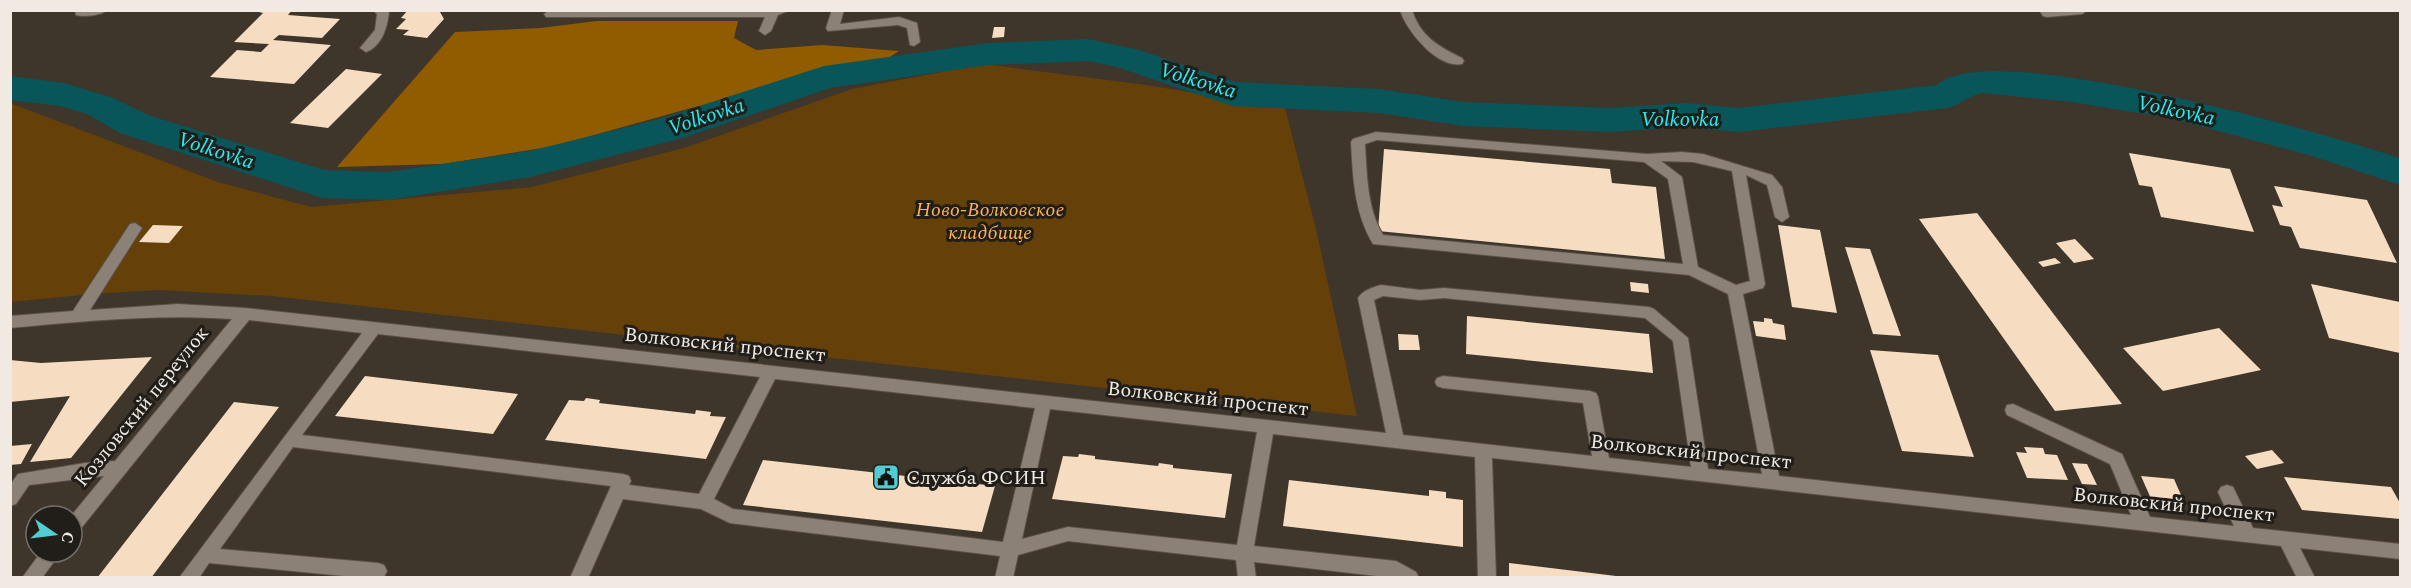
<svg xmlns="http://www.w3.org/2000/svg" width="2411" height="588" font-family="Spectral,serif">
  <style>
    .green { fill: #664009 }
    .forest { fill: #915b00 }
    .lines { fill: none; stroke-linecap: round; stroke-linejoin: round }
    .river { fill: #085659; fill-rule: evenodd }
    .building { fill: #f6ddc2 }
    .minor-casing { stroke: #595249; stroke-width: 2 }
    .minor { fill: #8c8176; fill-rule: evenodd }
    .labels { text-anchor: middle; stroke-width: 6; stroke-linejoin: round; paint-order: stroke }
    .park-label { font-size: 20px; font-style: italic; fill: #ffb250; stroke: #211d18 }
    .street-label { font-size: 20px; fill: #f0eae3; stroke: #211d18 }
    .poi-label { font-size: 20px; fill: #f0eae3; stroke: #211d18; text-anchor: start }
    .water-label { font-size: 21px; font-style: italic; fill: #21eef5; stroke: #211d18 }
  </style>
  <rect width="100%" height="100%" fill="#3e352b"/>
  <polygon class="green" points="984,64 1146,85 1285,108 1316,229 1357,416 272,296 157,290 91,294 11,302 10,103 218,182 311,207 532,187 684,148 852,89"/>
  <polygon class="forest" points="597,21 738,21 734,38 756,50 822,45 899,51 867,72 691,108 555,146 443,164 337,167 455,32 540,28"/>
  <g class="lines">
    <path class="river" d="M1088,39L1139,50L1235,82L1379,89L1463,102L1609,108L1687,103L1738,108L1937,85C1989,35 2328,135 2400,158V185L2312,156L2169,118L2072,102L1982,93C1969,96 1961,104 1948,108L1738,132L1687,127L1609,132L1463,126L1379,113L1232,106L1117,67L1088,61L988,65L830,88L683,138L530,177L388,200L322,198L120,133L87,114L60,106L10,100V76L64,83L113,98L148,115L324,170L388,172L530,151L659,119L824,66L988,43Z"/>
  </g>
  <g class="building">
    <polygon points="251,10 292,10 288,15 340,19 322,38 279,35 273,40 331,45 294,84 210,77 237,50 261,52 269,44 234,42 263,13"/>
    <polygon points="408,10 440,12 444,19 427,38 403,35 409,30 396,29 406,19 401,18"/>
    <polygon points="994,27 1005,27 1004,37 992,38"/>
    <polygon points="346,69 382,74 328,128 290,123"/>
    <polygon points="1384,149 1610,169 1612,183 1656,187 1665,259 1378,231"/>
    <polygon points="2129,153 2230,169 2254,232 2161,217 2152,187 2139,185"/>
    <polygon points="2274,186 2367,200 2397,263 2300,248 2291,227 2280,225 2272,205 2283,207"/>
    <polygon points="1977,213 2122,404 2055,411 1919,219"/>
    <polygon points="153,225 183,226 169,243 139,242"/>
    <polygon points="1778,225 1820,230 1837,313 1792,307"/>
    <polygon points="2075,239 2094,259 2074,263 2056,243"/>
    <polygon points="1845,247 1870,249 1901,336 1873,334"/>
    <polygon points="2055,258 2061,263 2043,267 2038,262"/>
    <polygon points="1630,282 1648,284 1649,293 1631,291"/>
    <polygon points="2311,284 2400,302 2400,353 2329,338"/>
    <polygon points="1467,316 1649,334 1653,373 1466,354"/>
    <polygon points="1764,318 1772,319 1773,323 1784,325 1786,340 1756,336 1753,321 1764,322"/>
    <polygon points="2219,328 2261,370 2163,391 2123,348"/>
    <polygon points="1398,334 1418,335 1420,350 1399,350"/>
    <polygon points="1870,350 1938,355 1974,457 1902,451"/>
    <polygon points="152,357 71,458 30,462 70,396 10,402 10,360 41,363"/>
    <polygon points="365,376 518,394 493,434 335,416"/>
    <polygon points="586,398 600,400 599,403 695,414 696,410 711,412 710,416 726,417 706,459 545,440 569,400 584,401"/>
    <polygon points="234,402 279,407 151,578 97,578"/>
    <polygon points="32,444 21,464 10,465 10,446"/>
    <polygon points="2024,447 2043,448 2045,454 2057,455 2068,480 2027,478 2016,452 2027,453"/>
    <polygon points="2272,450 2284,463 2257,469 2245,456"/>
    <polygon points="1079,454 1095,456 1095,459 1158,466 1159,463 1173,465 1173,468 1232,474 1225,518 1052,499 1063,456 1078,457"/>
    <polygon points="763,460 995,486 982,532 743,505"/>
    <polygon points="2072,463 2087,464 2097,485 2082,484"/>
    <polygon points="2141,476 2174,479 2185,504 2152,501"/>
    <polygon points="2284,477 2391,487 2400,503 2400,519 2302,510"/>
    <polygon points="1289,480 1429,496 1429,490 1446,492 1446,498 1463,500 1463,547 1283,526"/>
    <polygon points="1509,563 1616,576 1616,578 1509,578"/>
  </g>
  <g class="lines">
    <defs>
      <g id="minor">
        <path d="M75,10H107C100,16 84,17 76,15Z"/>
        <path d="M373,10H387L389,13C387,28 382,46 366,52L360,48L375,30L377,14Z"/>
        <polygon points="550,10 790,10 778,15 771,31 765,35 759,31 765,17 546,17 544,14"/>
        <polygon points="832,10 844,10 840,24 899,17 917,23 920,42 914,46 910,45 907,28 898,25 828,31 826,28"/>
        <path d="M1400,10H1412C1420,36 1439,47 1462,58L1464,61L1462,64C1438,69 1406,31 1400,10Z"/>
        <polygon points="2039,10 2088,10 2082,14 2047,17 2043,16"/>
        <path d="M1376,132L1647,154L1682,152L1703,154L1772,175L1782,187L1789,217L1782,222L1775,217L1767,185L1746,175L1765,284L1763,288L1743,294L1779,476L2131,515L2110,464L2007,415L2005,410L2007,405L2013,404L2122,454L2150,517L2234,526L2218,492L2221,487L2227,485L2233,487L2253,528L2400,544V559L2300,548L2315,578H2297L2281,546L1492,458L1496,578H1478L1475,457L1273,434L1254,546L1396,561L1416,572L1419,578H1394L1254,562L1256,578H1238L1236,560L1068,541L1018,555L1013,578H995L1000,556L730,523L701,509L623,499L588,578H570L611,486L293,447L220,549L378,563L384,565L387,571L384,577L364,578L209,563L199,578H179L362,333L249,320L78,532L72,534L71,516L104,476L29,485L16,504L10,506V485L18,474L85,463L115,461L232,319C156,314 86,321 10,328V316L73,311L130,224L135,223L142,228L90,310L178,304L245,308L1386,433L1358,298C1362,291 1373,287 1381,285L1420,290L1444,288L1649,307L1654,309L1688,338L1708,469L1762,474L1728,294L1689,275L1373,244C1354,212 1353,178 1351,142L1353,139ZM1377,140L1644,162L1668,179L1683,264L1383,235C1367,208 1367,175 1365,144ZM1661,161L1693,162L1732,171L1750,281L1736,285L1698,267L1682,177ZM1383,296L1420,300L1444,298L1645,318L1673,341L1691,467L1609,458L1598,397L1596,393L1590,391L1443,376L1437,378L1435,382L1437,386L1443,388L1583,403L1592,456L1403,435L1374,300ZM378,334L760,377L699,494L629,485L631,481L629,476L623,474L302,435ZM775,379L1035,408L1003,542L733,509L714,499ZM1050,409L1257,432L1237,545L1068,527L1022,539Z"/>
        <polygon points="41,552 61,552 42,578 22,578"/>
      </g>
    </defs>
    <use href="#minor" class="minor-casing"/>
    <use href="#minor" class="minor"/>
  </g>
  <defs>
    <symbol id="civic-square" viewBox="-11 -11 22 22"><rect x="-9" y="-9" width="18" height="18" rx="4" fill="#51ccd1" stroke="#211d18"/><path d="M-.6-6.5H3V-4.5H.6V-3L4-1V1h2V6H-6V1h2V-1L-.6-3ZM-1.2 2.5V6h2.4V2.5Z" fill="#111"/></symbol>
  </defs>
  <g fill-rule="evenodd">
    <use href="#civic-square" x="871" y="462" width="30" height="30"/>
  </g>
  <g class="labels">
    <g class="park-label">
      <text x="990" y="216">Ново-Волковское<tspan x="990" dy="23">кладбище</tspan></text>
    </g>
    <g class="street-label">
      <text transform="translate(725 344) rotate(6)" y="7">Волковский проспект</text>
      <text transform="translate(1208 398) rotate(6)" y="7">Волковский проспект</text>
      <text transform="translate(141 406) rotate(-51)" y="7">Козловский переулок</text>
      <text transform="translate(1691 451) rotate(6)" y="7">Волковский проспект</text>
      <text transform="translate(2174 504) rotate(6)" y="7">Волковский проспект</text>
    </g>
    <g class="poi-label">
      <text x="906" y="484">Служба ФСИН</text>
    </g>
    <g class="water-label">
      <text transform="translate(1198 80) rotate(17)" y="7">Volkovka</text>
      <text transform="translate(2176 110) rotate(12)" y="7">Volkovka</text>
      <text transform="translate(706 116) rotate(-18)" y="7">Volkovka</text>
      <text x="1680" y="126">Volkovka</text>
      <text transform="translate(216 150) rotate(18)" y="7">Volkovka</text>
    </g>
  </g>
  <rect width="2411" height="588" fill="none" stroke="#f0eae3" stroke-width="24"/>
  <g transform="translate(54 534) rotate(104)"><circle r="28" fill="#211d18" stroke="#746f69" stroke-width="1.5"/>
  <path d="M0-4.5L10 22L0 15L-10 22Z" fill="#51ccd1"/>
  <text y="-9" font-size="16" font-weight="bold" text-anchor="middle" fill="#f0eae3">С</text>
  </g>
</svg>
